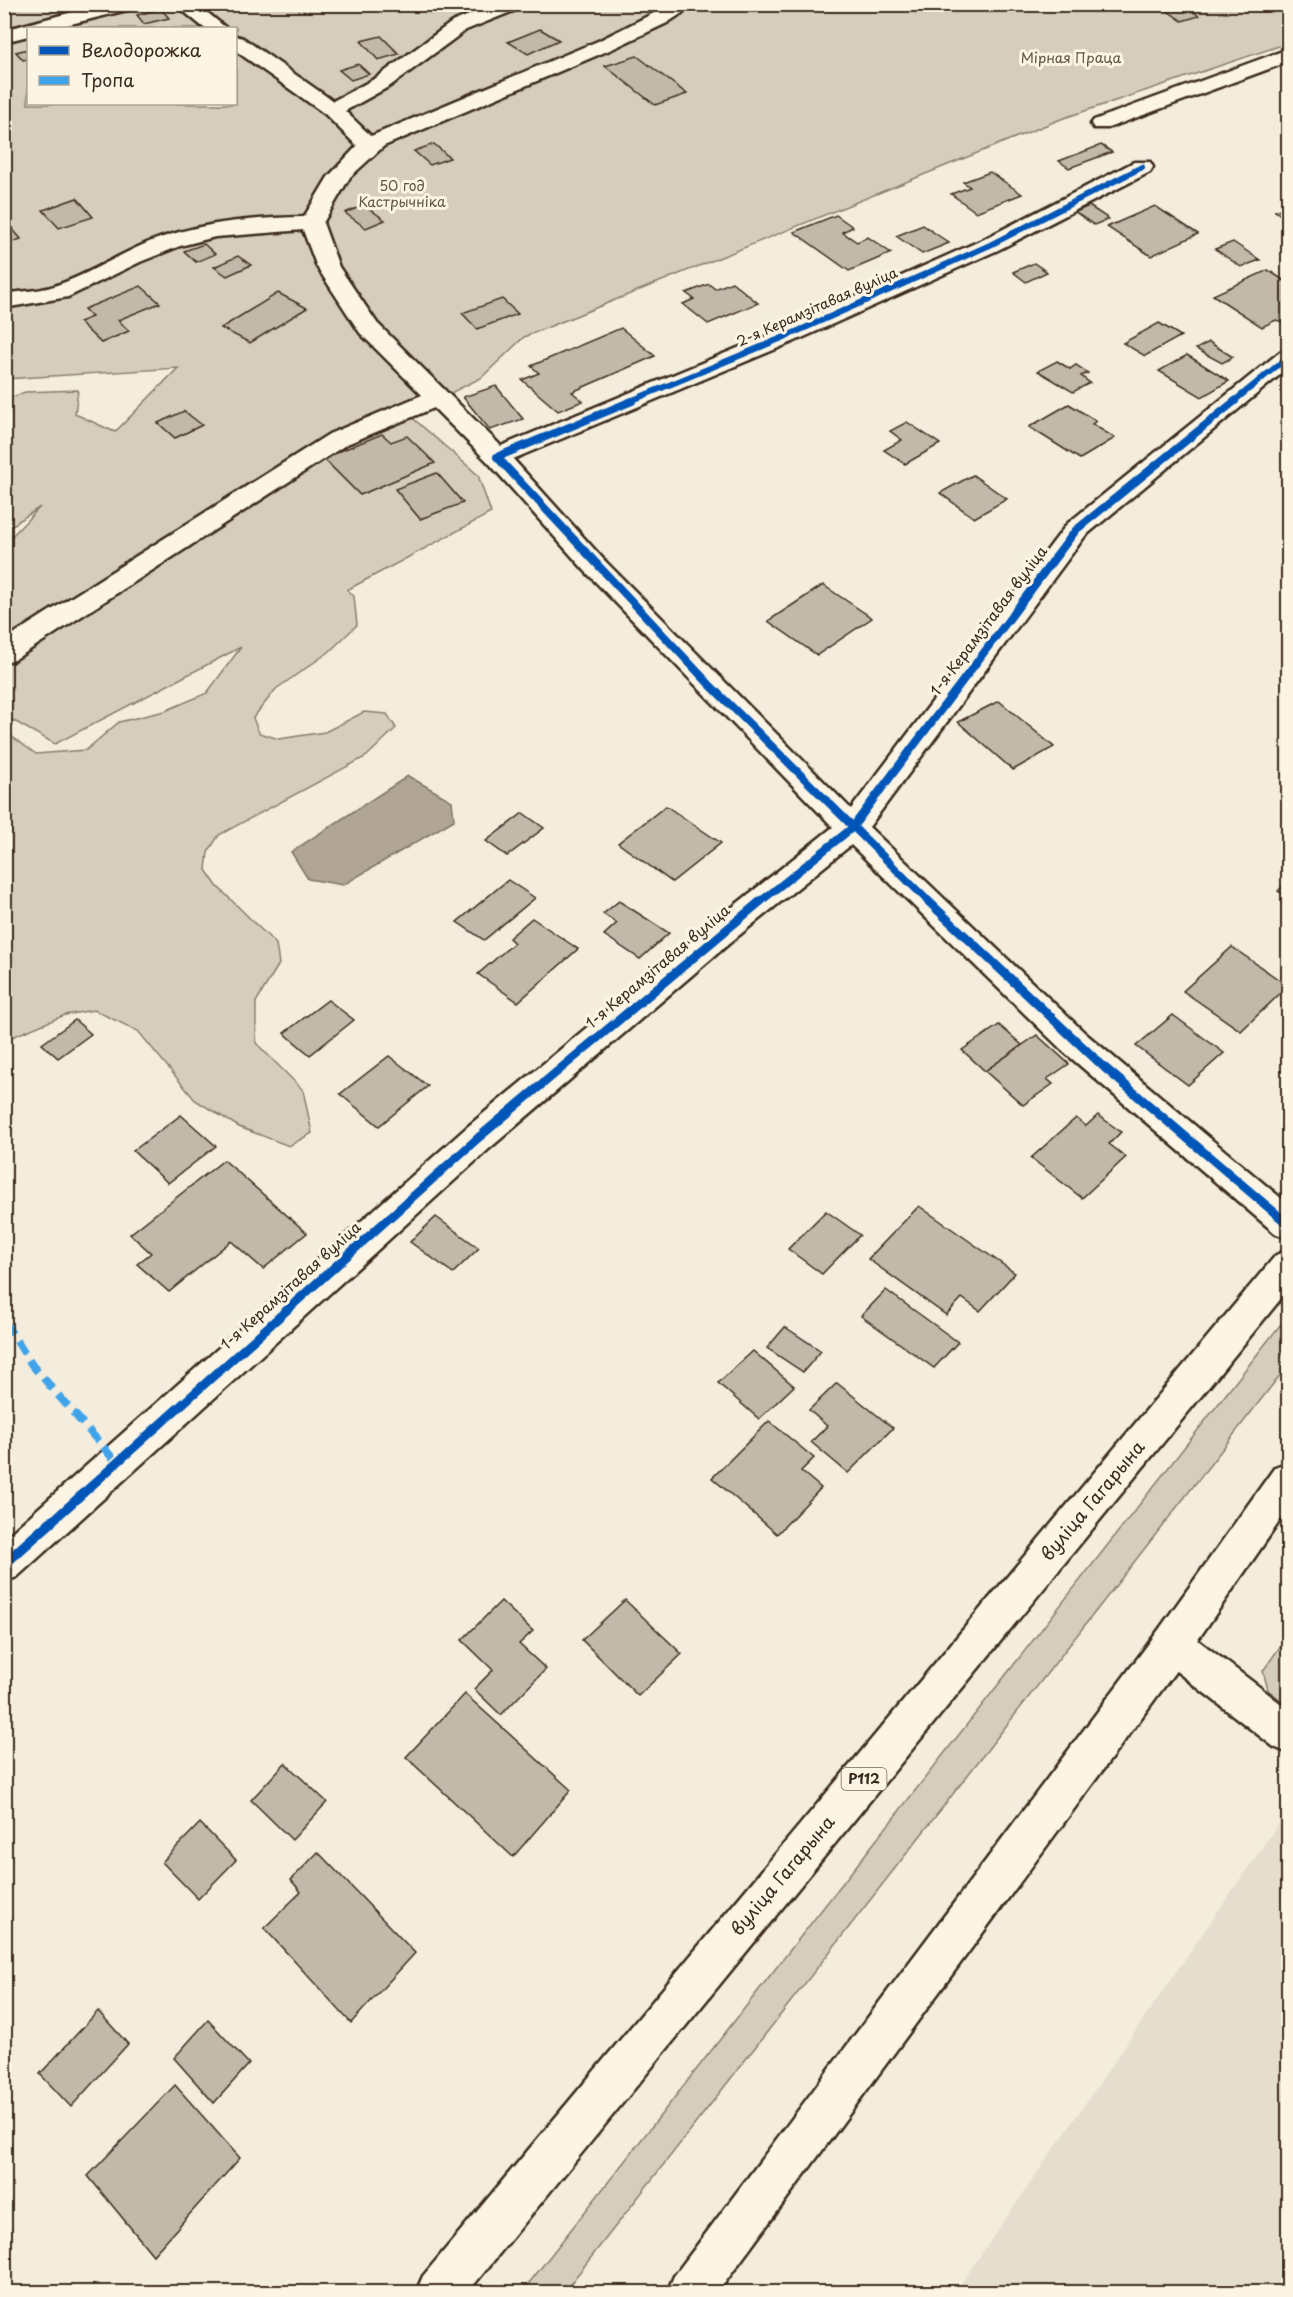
<svg xmlns="http://www.w3.org/2000/svg" width="1293" height="2297" font-family="'Playpen Sans',sans-serif">
  <style>
    .built { fill: #e5ddce }
    .green { fill: #d6cdbd; stroke: #887c6e; stroke-width: 1.5; fill-rule: evenodd }
    .water { fill: #b0a596; stroke: #817466; stroke-width: 1.5 }
    .building { fill: #c3b9aa; stroke: #3b2a1e; stroke-width: 1.5 }
    .lines { fill: none; stroke-linecap: round; stroke-linejoin: round }
    .minor-casing { stroke: #3b2a1e; stroke-width: 5 }
    .major-casing { stroke: #3b2a1e; stroke-width: 5 }
    .minor { fill: #fcf5e5; fill-rule: evenodd }
    .major { fill: #fcf5e5; fill-rule: evenodd }
    .quiet { stroke: #3fa3ea; stroke-width: 8; stroke-dasharray: 15 8; stroke-linecap: butt }
    .cycleway-far3-casing { stroke: #fcf5e5; stroke-width: 8 }
    .cycleway-far2-casing { stroke: #fcf5e5; stroke-width: 10 }
    .cycleway-far1-casing { stroke: #fcf5e5; stroke-width: 13 }
    .cycleway-casing { stroke: #fcf5e5; stroke-width: 15 }
    .cycleway-far3 { stroke: #0057b8; stroke-width: 6 }
    .cycleway-far2 { stroke: #0057b8; stroke-width: 8 }
    .cycleway-far1 { stroke: #0057b8; stroke-width: 9 }
    .cycleway { stroke: #0057b8; stroke-width: 11 }
    .labels { text-anchor: middle; stroke-width: 6; stroke-linejoin: round; paint-order: stroke }
    .far-park-label { font-size: 14px; fill: #625346; stroke: #fcf5e5 }
    .far-street-label { font-size: 14px; fill: #3b2a1e; stroke: #fcf5e5 }
    .shield { fill: #fcf5e5; stroke: #75675a; stroke-width: 1.5 }
    .shield-label { font-size: 14px; font-weight: bold; fill: #3b2a1e }
    .street-label { font-size: 15px; fill: #3b2a1e; stroke: #fcf5e5 }
    .near-street-label { font-size: 18px; fill: #3b2a1e; stroke: #fcf5e5 }
  </style>
  <rect width="100%" height="100%" fill="#f4eddd"/>
  <filter id="ink" filterUnits="userSpaceOnUse"><feTurbulence type="fractalNoise" baseFrequency=".0167" numOctaves="2"/><feDisplacementMap in="SourceGraphic" scale="12" xChannelSelector="R" yChannelSelector="G"/><feConvolveMatrix kernelMatrix="1 2 1 2 8 2 1 2 1" color-interpolation-filters="sRGB"/></filter>
  <g filter="url(#ink)">
    <polygon class="built" points="1288,1810 1288,2292 955,2292"/>
    <g class="green">
      <path d="M5,5H1288V43L1061,119L524,337L481,378L408,414L478,475L491,513L347,590L354,596L357,625L329,652L276,689L253,718L259,733L279,739L325,732L364,712L387,714L396,728L367,756L219,835L208,852L206,870L217,886L276,944L279,964L256,1002V1043L303,1090L312,1133L289,1146L239,1127L195,1100L138,1031L94,1010L65,1015L5,1040L4,731L36,754L86,750L119,722L165,711L207,693L241,647L55,744L5,716V543L40,507L5,530V400L25,392L78,390L75,414L115,432L178,368L5,379ZM28,28H236V104H28Z"/>
      <polygon points="1288,1315 1288,1365 564,2292 522,2292"/>
      <polygon points="1288,1635 1288,1705 1268,1690 1263,1671"/>
    </g>
    <polygon class="water" points="408,776 452,801 454,820 343,885 308,879 291,852"/>
    <g class="building">
      <polygon points="1183,4 1199,16 1182,21 1165,9"/>
      <polygon points="161,9 169,18 144,24 137,15"/>
      <polygon points="540,29 559,40 528,54 508,42"/>
      <polygon points="381,36 399,54 378,60 361,41"/>
      <polygon points="28,49 28,59 23,60 16,52"/>
      <polygon points="637,56 687,94 655,105 605,66"/>
      <polygon points="358,64 369,74 351,80 339,70"/>
      <polygon points="434,144 450,158 430,165 414,151"/>
      <polygon points="1101,145 1112,152 1069,168 1059,161"/>
      <polygon points="990,172 1022,194 976,212 951,194 970,187 963,182"/>
      <polygon points="77,198 93,217 59,228 43,210"/>
      <polygon points="364,205 385,220 366,228 345,213"/>
      <polygon points="1089,206 1109,219 1094,225 1075,212"/>
      <polygon points="1155,206 1198,234 1151,256 1107,227"/>
      <polygon points="1288,206 1288,220 1275,211"/>
      <polygon points="836,215 853,227 842,232 857,242 868,237 891,253 849,271 794,232"/>
      <polygon points="4,219 21,239 4,245"/>
      <polygon points="923,225 949,243 922,254 896,236"/>
      <polygon points="1233,242 1260,260 1241,267 1215,249"/>
      <polygon points="204,244 215,254 196,262 184,251"/>
      <polygon points="238,256 251,265 227,276 214,267"/>
      <polygon points="1034,263 1047,272 1026,282 1013,272"/>
      <polygon points="1268,270 1288,283 1288,324 1276,320 1262,327 1213,295"/>
      <polygon points="732,282 758,303 708,324 683,304 694,299 686,293 709,284 715,289"/>
      <polygon points="141,286 160,303 118,320 129,331 101,343 79,322 92,317 84,309"/>
      <polygon points="278,293 307,308 250,343 221,328"/>
      <polygon points="502,299 518,314 477,329 462,313"/>
      <polygon points="1159,323 1181,336 1145,356 1123,343"/>
      <polygon points="621,328 655,356 572,392 583,401 558,411 522,380 539,373 531,366"/>
      <polygon points="1209,342 1233,357 1222,363 1196,349"/>
      <polygon points="1187,355 1229,381 1202,397 1159,371"/>
      <polygon points="1057,361 1070,369 1076,365 1088,373 1081,376 1090,383 1073,392 1038,371"/>
      <polygon points="496,386 523,419 490,430 463,397"/>
      <polygon points="1069,404 1096,421 1092,424 1115,438 1080,459 1029,427"/>
      <polygon points="184,411 202,425 175,438 158,423"/>
      <polygon points="907,422 940,444 905,464 884,450 902,440 890,431"/>
      <polygon points="382,434 391,442 407,436 435,463 360,495 323,458"/>
      <polygon points="437,473 463,503 420,519 395,489"/>
      <polygon points="973,475 1007,499 974,518 940,493"/>
      <polygon points="823,585 872,618 817,655 768,621"/>
      <polygon points="999,701 1054,747 1013,770 958,722"/>
      <polygon points="666,806 721,843 672,882 618,843"/>
      <polygon points="523,813 544,828 507,856 486,841"/>
      <polygon points="508,880 535,898 484,940 457,922"/>
      <polygon points="1288,881 1288,897 1278,891"/>
      <polygon points="619,901 669,933 640,959 604,935 617,923 603,914"/>
      <polygon points="532,918 578,949 518,1002 478,974 514,943 509,938"/>
      <polygon points="1232,947 1288,986 1241,1031 1183,991"/>
      <polygon points="328,1000 354,1020 310,1055 284,1033"/>
      <polygon points="1173,1015 1224,1053 1188,1085 1136,1046"/>
      <polygon points="75,1020 91,1034 58,1058 42,1044"/>
      <polygon points="999,1025 1022,1045 985,1071 962,1050"/>
      <polygon points="1037,1035 1069,1064 1047,1079 1053,1084 1023,1105 985,1071"/>
      <polygon points="389,1056 428,1086 379,1126 340,1094"/>
      <polygon points="181,1115 216,1146 168,1183 133,1151"/>
      <polygon points="1098,1115 1121,1132 1109,1144 1126,1157 1082,1198 1031,1158 1076,1118 1086,1126"/>
      <polygon points="224,1160 307,1233 263,1269 231,1241 169,1292 137,1264 151,1253 130,1234"/>
      <polygon points="919,1206 1015,1273 980,1311 962,1298 946,1315 868,1259"/>
      <polygon points="826,1211 860,1235 822,1274 788,1249"/>
      <polygon points="436,1217 479,1248 453,1273 410,1242"/>
      <polygon points="886,1290 958,1342 934,1368 861,1316"/>
      <polygon points="785,1327 821,1351 803,1372 767,1348"/>
      <polygon points="753,1351 794,1386 759,1419 718,1383"/>
      <polygon points="837,1383 893,1428 848,1473 811,1442 827,1426 809,1410"/>
      <polygon points="769,1421 814,1458 801,1471 821,1488 777,1534 712,1478"/>
      <polygon points="625,1600 682,1654 638,1696 582,1640"/>
      <polygon points="501,1601 533,1631 519,1644 546,1669 501,1715 474,1689 493,1670 462,1640"/>
      <polygon points="465,1694 571,1790 513,1857 406,1757"/>
      <polygon points="285,1763 327,1802 292,1840 251,1800"/>
      <polygon points="200,1823 236,1860 198,1899 162,1862"/>
      <polygon points="318,1852 415,1953 351,2023 264,1928 301,1892 291,1880"/>
      <polygon points="98,2011 128,2044 71,2107 40,2074"/>
      <polygon points="208,2020 249,2064 214,2103 174,2058"/>
      <polygon points="175,2085 240,2158 153,2255 88,2176"/>
    </g>
    <g class="lines">
      <defs>
        <g id="minor">
          <polygon points="103,4 137,4 135,8 55,28 28,28 28,36 4,42 4,30"/>
          <polygon points="175,4 197,4 226,28 204,28"/>
          <path d="M496,4H523L521,8L466,30L390,86L345,111L371,136L598,41L672,4H696L667,23L612,49L384,146L350,177L323,223L339,267L377,323L501,446L779,331L982,240L1134,162H1150L1153,167L1150,172L998,250L795,341L513,459L604,560L851,809L1067,524L1280,352L1288,350V368L1085,536L869,827L1085,1033L1288,1204V1238L1276,1234L1063,1051L851,845L732,941L490,1148L17,1577L4,1582V1539L466,1128L710,925L833,827L586,572L488,462L434,408L347,444L14,660L4,662V640L329,434L422,395L360,333L317,267L303,230L215,237L180,246L140,262L68,297L4,308V294C21,291 39,291 54,286C92,274 126,249 163,237C209,221 257,218 304,217L328,177L357,146L325,114L236,51V36L243,38L333,101L376,78L452,22Z"/>
          <polygon points="1288,49 1288,62 1108,128 1094,128 1091,124 1094,120"/>
          <polygon points="1172,1625 1186,1631 1288,1709 1288,1753 1274,1747 1158,1657 1153,1644 1158,1631"/>
        </g>
        <g id="major">
          <polygon points="1288,1250 1288,1290 468,2292 416,2292 423,2276 1276,1255"/>
          <polygon points="1288,1462 1288,1509 1186,1657 718,2292 667,2292 674,2276 1158,1631 1275,1467"/>
        </g>
      </defs>
      <use href="#minor" class="minor-casing"/>
      <use href="#major" class="major-casing"/>
      <use href="#minor" class="minor"/>
      <use href="#major" class="major"/>
      <polyline class="quiet" points="4,1321 32,1365 117,1463"/>
      <defs>
        <g id="cycleway-far3">
          <polyline points="628,402 787,336 990,245 1142,167"/>
          <polyline points="1233,402 1288,357"/>
        </g>
        <g id="cycleway-far2">
          <polyline points="632,401 497,457 709,684 929,902"/>
          <polyline points="760,902 852,828 1076,530 1235,401"/>
        </g>
        <g id="cycleway-far1">
          <polyline points="927,900 1105,1068 1288,1224"/>
          <polyline points="49,1524 478,1138 762,900"/>
        </g>
        <polyline id="cycleway" points="4,1564 51,1522"/>
      </defs>
      <use href="#cycleway-far3" class="cycleway-far3-casing"/>
      <use href="#cycleway-far2" class="cycleway-far2-casing"/>
      <use href="#cycleway-far1" class="cycleway-far1-casing"/>
      <use href="#cycleway" class="cycleway-casing"/>
      <use href="#cycleway-far3" class="cycleway-far3"/>
      <use href="#cycleway-far2" class="cycleway-far2"/>
      <use href="#cycleway-far1" class="cycleway-far1"/>
      <use href="#cycleway" class="cycleway"/>
    </g>
  </g>
  <g class="labels">
    <g class="far-park-label">
      <text x="1071" y="63">Мірная Праца</text>
      <text x="402" y="191">50 год<tspan x="402" dy="16">Кастрычніка</tspan></text>
    </g>
    <g class="far-street-label">
      <text transform="translate(817 307) rotate(-24)" y="5">2-я Керамзітавая вуліца</text>
    </g>
    <rect class="shield" x="841.5" y="1768" width="45" height="22" rx="4.5"/>
    <g class="shield-label">
      <text x="864" y="1784">Р112</text>
    </g>
    <g class="street-label">
      <text transform="translate(989 621) rotate(-53)" y="5">1-я Керамзітавая вуліца</text>
      <text transform="translate(658 967) rotate(-40)" y="5">1-я Керамзітавая вуліца</text>
      <text transform="translate(291 1286) rotate(-42)" y="5">1-я Керамзітавая вуліца</text>
    </g>
    <g class="near-street-label">
      <text transform="translate(1093 1501) rotate(-50)" y="6">вуліца Гагарына</text>
      <text transform="translate(783 1876) rotate(-50)" y="6">вуліца Гагарына</text>
    </g>
  </g>
  <rect width="1293" height="2297" fill="none" stroke="#fcf5e5" stroke-width="24"/>
  <rect x="12" y="12" width="1269" height="2273" fill="none" stroke="#3b2a1e" stroke-width="2" filter="url(#ink)"/>
  <rect x="27" y="27" width="210" height="78" fill="#fcf5e5" stroke="#afa495" stroke-width="1.5"/>
  <rect x="39" y="46" width="30" height="9" fill="#0057b8" stroke="#afa495" stroke-width="1.5"/>
  <text x="81" y="57" font-size="18" fill="#3b2a1e">Велодорожка</text>
  <rect x="39" y="76" width="30" height="9" fill="#3fa3ea" stroke="#afa495" stroke-width="1.5"/>
  <text x="81" y="87" font-size="18" fill="#3b2a1e">Тропа</text>
</svg>
